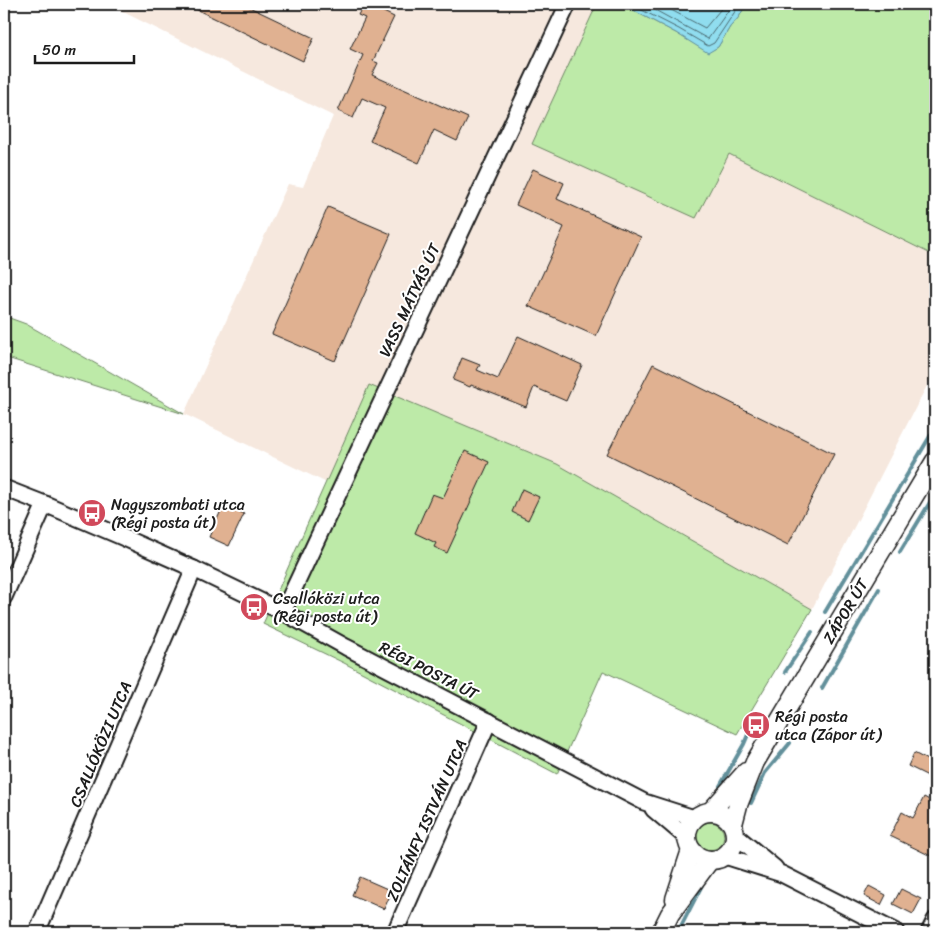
<svg xmlns="http://www.w3.org/2000/svg" width="939" height="936" font-family="Sriracha,sans-serif">
  <style>
    .built { fill: #f6e8de }
    .green { fill: #bdeaa8; stroke: #6c8362 }
    .water { fill: #90ddef; stroke: #62909b }
    .lines { fill: none; stroke-linecap: round; stroke-linejoin: round }
    .shore { stroke: #4a6970; stroke-width: 1 }
    .stream { stroke: #62909b; stroke-width: 4 }
    .building { fill: #e0b191; stroke: #1c1c1c }
    .minor-casing { stroke: #1c1c1c; stroke-width: 19 }
    .tertiary-casing { stroke: #1c1c1c; stroke-width: 21 }
    .minor { stroke: #fff; stroke-width: 15 }
    .tertiary { stroke: #fff; stroke-width: 18 }
    .labels { text-anchor: middle; stroke-width: 4; stroke-linejoin: round; paint-order: stroke }
    .street-label { font-size: 16px; fill: #1c1c1c; stroke: #fff }
    .poi-label { font-size: 16px; fill: #1c1c1c; stroke: #fff; text-anchor: start }
  </style>
  <rect width="100%" height="100%" fill="#fff"/>
  <filter id="ink" filterUnits="userSpaceOnUse"><feTurbulence type="fractalNoise" baseFrequency=".02" numOctaves="2"/><feDisplacementMap in="SourceGraphic" scale="10" xChannelSelector="R" yChannelSelector="G"/><feConvolveMatrix kernelMatrix="1 2 1 2 8 2 1 2 1" color-interpolation-filters="sRGB"/></filter>
  <g filter="url(#ink)">
    <polygon class="built" points="107,4 597,4 533,144 729,154 935,256 935,370 812,609 557,464 369,385 327,483 184,414 288,184 303,187 333,116"/>
    <g class="green">
      <polygon points="597,4 621,4 676,33 708,52 718,47 730,27 739,17 746,4 935,4 935,256 729,154 696,218 532,144"/>
      <polygon points="4,316 26,324 184,414 4,357"/>
      <polygon points="369,385 557,464 812,609 737,734 603,671 557,774 344,663 263,624"/>
      <circle cx="710" cy="836" r="14"/>
    </g>
    <polygon class="water" points="621,4 746,4 739,17 730,27 718,47 708,53 676,33"/>
    <g class="lines">
      <g class="shore">
        <polyline points="630,4 679,29 708,46 714,43 740,4"/>
        <polyline points="644,4 708,39 733,4"/>
        <polyline points="660,4 705,28 725,4"/>
      </g>
      <g class="stream">
        <polyline points="900,552 935,494"/>
        <polyline points="825,612 935,428"/>
        <polyline points="785,672 812,632"/>
        <polyline points="822,688 879,589"/>
        <polyline points="720,786 744,744 750,730"/>
        <polyline points="751,803 765,773 790,743"/>
        <polyline points="678,932 702,885"/>
      </g>
    </g>
    <g class="building">
      <polygon points="185,4 243,4 314,38 303,61"/>
      <polygon points="364,4 367,4 394,17 373,61 378,63 372,75 468,118 457,141 434,130 419,163 370,141 385,108 362,98 353,118 338,111 363,55 350,49 365,18 358,15"/>
      <polygon points="533,169 564,183 557,199 641,237 596,336 528,306 564,227 516,205"/>
      <polygon points="328,207 391,234 335,361 272,334"/>
      <polygon points="518,336 582,365 566,401 534,387 526,407 471,385 470,387 453,380 462,358 480,365 477,370 498,379"/>
      <polygon points="653,364 834,454 788,545 607,454"/>
      <polygon points="465,451 489,462 447,553 434,547 436,543 415,533 432,494 443,498"/>
      <polygon points="522,489 539,497 528,520 512,512"/>
      <polygon points="224,504 244,514 229,546 209,537"/>
      <polygon points="914,753 935,764 935,771 932,778 908,766"/>
      <polygon points="924,797 935,803 935,858 890,836 902,812 913,818"/>
      <polygon points="360,877 392,891 384,909 352,895"/>
      <polygon points="869,886 886,895 881,905 864,896"/>
      <polygon points="901,889 921,899 913,914 893,904"/>
    </g>
    <g class="lines">
      <defs>
        <g id="minor">
          <polyline points="4,488 45,504 120,536 194,569 283,612 346,647 644,802 694,818"/>
          <polyline points="4,597 45,504"/>
          <polyline points="283,612 568,4"/>
          <polyline points="653,809 686,837"/>
          <polyline points="735,835 775,868"/>
          <polyline points="725,856 782,874 896,932"/>
          <polyline points="37,932 194,569"/>
          <polyline points="395,932 489,721"/>
          <polyline points="929,932 935,920"/>
        </g>
        <g id="tertiary">
          <polyline points="711,811 746,772"/>
          <circle cx="711" cy="836" r="24"/>
          <polyline points="733,824 738,805 755,762 935,461"/>
          <polyline points="675,899 691,850"/>
          <polyline points="661,932 670,914 710,860"/>
        </g>
      </defs>
      <use href="#minor" class="minor-casing"/>
      <use href="#tertiary" class="tertiary-casing"/>
      <use href="#minor" class="minor"/>
      <use href="#tertiary" class="tertiary"/>
    </g>
  </g>
  <defs>
    <symbol id="bus-disc" viewBox="-11 -11 22 22"><circle r="9.5" fill="#d1495b" stroke="#fff"/><path d="M-5-6H5V4H4V6H2V4H-2V6H-4V4H-5ZM-3.5-4V0h7V-4ZM-3.5 1.2v1.5H-2V1.2ZM2 1.2v1.5H3.5V1.2Z" fill="#fff"/></symbol>
  </defs>
  <g fill-rule="evenodd">
    <use href="#bus-disc" x="76" y="497" width="32" height="32"/>
    <use href="#bus-disc" x="238" y="591" width="32" height="32"/>
    <use href="#bus-disc" x="740" y="709" width="32" height="32"/>
  </g>
  <g class="labels">
    <g class="street-label">
      <text transform="translate(409 300) rotate(-65)" y="6">VASS MÁTYÁS ÚT</text>
      <text transform="translate(845 611) rotate(-59)" y="6">ZÁPOR ÚT</text>
      <text transform="translate(429 670) rotate(27)" y="6">RÉGI POSTA ÚT</text>
      <text transform="translate(100 744) rotate(-67)" y="6">CSALLÓKÖZI UTCA</text>
      <text transform="translate(426 820) rotate(-66)" y="6">ZOLTÁNFY ISTVÁN UTCA</text>
    </g>
    <g class="poi-label">
      <text x="111" y="510">Nagyszombati utca<tspan x="111" dy="18">(Régi posta út)</tspan></text>
      <text x="273" y="604">Csallóközi utca<tspan x="273" dy="18">(Régi posta út)</tspan></text>
      <text x="775" y="722">Régi posta<tspan x="775" dy="18">utca (Zápor út)</tspan></text>
    </g>
  </g>
  <rect width="939" height="936" fill="none" stroke="#fff" stroke-width="20"/>
  <rect x="10" y="10" width="919" height="916" fill="none" stroke="#1c1c1c" stroke-width="2" filter="url(#ink)"/>
  <path d="M35 55v8h99v-8" fill="none" stroke="#1c1c1c" stroke-width="2.5"/>
  <text x="42" y="55" font-size="15" fill="#1c1c1c" stroke="#ffffff" stroke-width="4" paint-order="stroke">50 m</text>
</svg>
